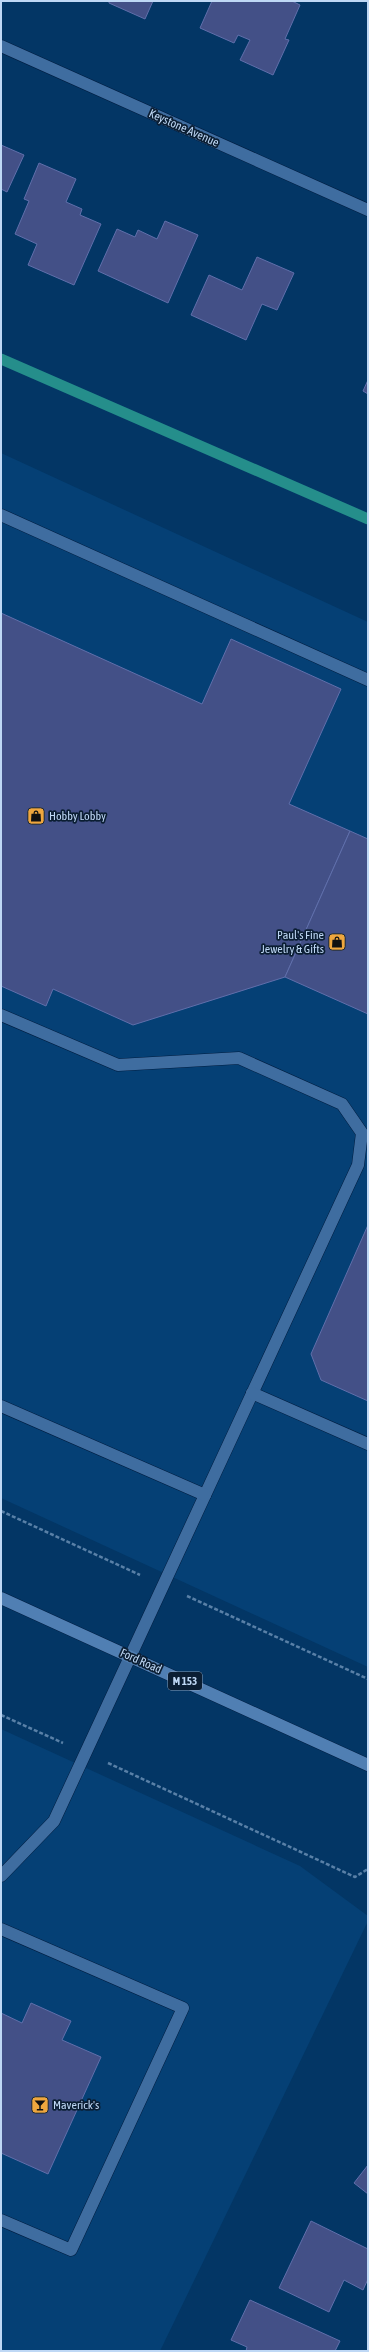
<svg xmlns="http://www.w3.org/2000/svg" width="369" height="2352" font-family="'Asap Condensed',sans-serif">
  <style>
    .built { fill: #054075 }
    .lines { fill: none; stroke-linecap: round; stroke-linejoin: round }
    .stream { stroke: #258e8b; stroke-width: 11 }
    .building { fill: #435087; stroke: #606fab }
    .service-casing { stroke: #001d40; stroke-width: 13 }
    .minor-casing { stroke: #001d40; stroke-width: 13 }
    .primary-casing { stroke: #001d40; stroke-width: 13 }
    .path { stroke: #5980a7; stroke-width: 2.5; stroke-dasharray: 4 2; stroke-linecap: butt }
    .service { stroke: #3f6da0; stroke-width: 12 }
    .minor { stroke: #3f6da0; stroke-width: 12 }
    .primary { stroke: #507fb3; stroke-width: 12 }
    .labels { text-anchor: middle; stroke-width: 3.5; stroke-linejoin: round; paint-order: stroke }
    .shield { fill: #0b1e33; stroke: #89a0bb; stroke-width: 1 }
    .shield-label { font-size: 11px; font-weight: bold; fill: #bfd8f5 }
    .street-label { font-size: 12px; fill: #bfd8f5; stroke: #0b1e33 }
    .poi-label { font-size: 12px; fill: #bfd8f5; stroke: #0b1e33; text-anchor: start }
  </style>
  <rect width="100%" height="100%" fill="#033665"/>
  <g class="built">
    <polygon points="1,453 368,622 368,1667 1,1498"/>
    <polygon points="1,1729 300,1866 368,1916 368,1921 160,2351 1,2351"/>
  </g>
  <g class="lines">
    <polyline class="stream" points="1,359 368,519"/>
  </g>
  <g class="building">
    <polygon points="109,1 153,1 145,19 109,3"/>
    <polygon points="212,1 292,1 300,5 285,39 289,40 273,75 240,60 250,40 238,35 234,43 200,28"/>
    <polygon points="1,145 24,155 7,192 1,189"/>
    <polygon points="39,163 76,179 66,202 82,209 80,215 101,224 74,285 28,265 37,244 15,234 29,201 24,199"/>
    <polygon points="165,221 198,235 168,303 98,271 117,229 135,237 138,230 157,239"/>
    <polygon points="257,257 294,273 277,310 262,304 246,340 191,315 209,275 242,290"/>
    <polygon points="368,380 368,394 363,391"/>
    <polygon points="1,613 202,704 231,639 341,689 289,804 350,831 285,977 133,1025 53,989 46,1006 1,986"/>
    <polygon points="350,831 368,839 368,1014 285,977"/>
    <polygon points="368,1225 368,1401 321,1380 311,1354"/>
    <polygon points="31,2003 71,2021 62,2040 101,2057 48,2174 1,2153 1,2013 22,2023"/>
    <polygon points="368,2165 368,2194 354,2183"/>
    <polygon points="311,2221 368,2249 368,2279 363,2290 344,2280 329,2312 279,2288"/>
    <polygon points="250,2300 340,2341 335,2351 246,2351 247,2347 231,2340"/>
  </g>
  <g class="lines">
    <defs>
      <g id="service">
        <polyline points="1,515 368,680"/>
        <polyline points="1,1015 118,1065 239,1058 342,1104 362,1133 358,1165 54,1821 1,1876"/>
        <polyline points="252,1393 368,1444"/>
        <polyline points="1,1406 205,1495"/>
        <polyline points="1,1929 183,2008 71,2250 1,2220"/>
      </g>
      <polyline id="minor" points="1,46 368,210"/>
      <polyline id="primary" points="1,1598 368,1765"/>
    </defs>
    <use href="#service" class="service-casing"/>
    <use href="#minor" class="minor-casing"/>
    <use href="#primary" class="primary-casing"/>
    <g class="path">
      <polyline points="1,1511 140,1575"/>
      <polyline points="187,1596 368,1679"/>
      <polyline points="1,1715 63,1743"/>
      <polyline points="108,1763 355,1877 368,1869"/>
    </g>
    <use href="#service" class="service"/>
    <use href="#minor" class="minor"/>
    <use href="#primary" class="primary"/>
  </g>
  <defs>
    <symbol id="shop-square" viewBox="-11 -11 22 22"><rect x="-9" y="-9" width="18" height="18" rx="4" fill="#efa73e" stroke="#0b1e33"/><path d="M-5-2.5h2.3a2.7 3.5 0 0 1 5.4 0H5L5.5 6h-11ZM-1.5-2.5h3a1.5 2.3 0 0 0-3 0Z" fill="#111"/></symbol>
    <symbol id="bar-square" viewBox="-11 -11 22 22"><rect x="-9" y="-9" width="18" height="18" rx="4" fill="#efa73e" stroke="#0b1e33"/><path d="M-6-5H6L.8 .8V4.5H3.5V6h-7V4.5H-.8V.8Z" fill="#111"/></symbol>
  </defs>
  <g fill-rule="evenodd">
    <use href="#shop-square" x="26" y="806" width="20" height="20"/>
    <use href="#shop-square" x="327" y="932" width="20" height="20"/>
    <use href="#bar-square" x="30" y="2095" width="20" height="20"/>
  </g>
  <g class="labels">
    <rect class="shield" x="168" y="1672" width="34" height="18" rx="3"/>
    <g class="shield-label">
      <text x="185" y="1685">M 153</text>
    </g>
    <g class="street-label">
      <text transform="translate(184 128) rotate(24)" y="4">Keystone Avenue</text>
      <text transform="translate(141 1661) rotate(24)" y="4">Ford Road</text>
    </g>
    <g class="poi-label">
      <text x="49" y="820">Hobby Lobby</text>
      <text x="324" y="939" text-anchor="end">Paul's Fine<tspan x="324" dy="14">Jewelry &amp; Gifts</tspan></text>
      <text x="53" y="2109">Maverick's</text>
    </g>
  </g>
  <rect width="369" height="2352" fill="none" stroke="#bfd8f5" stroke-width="4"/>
</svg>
